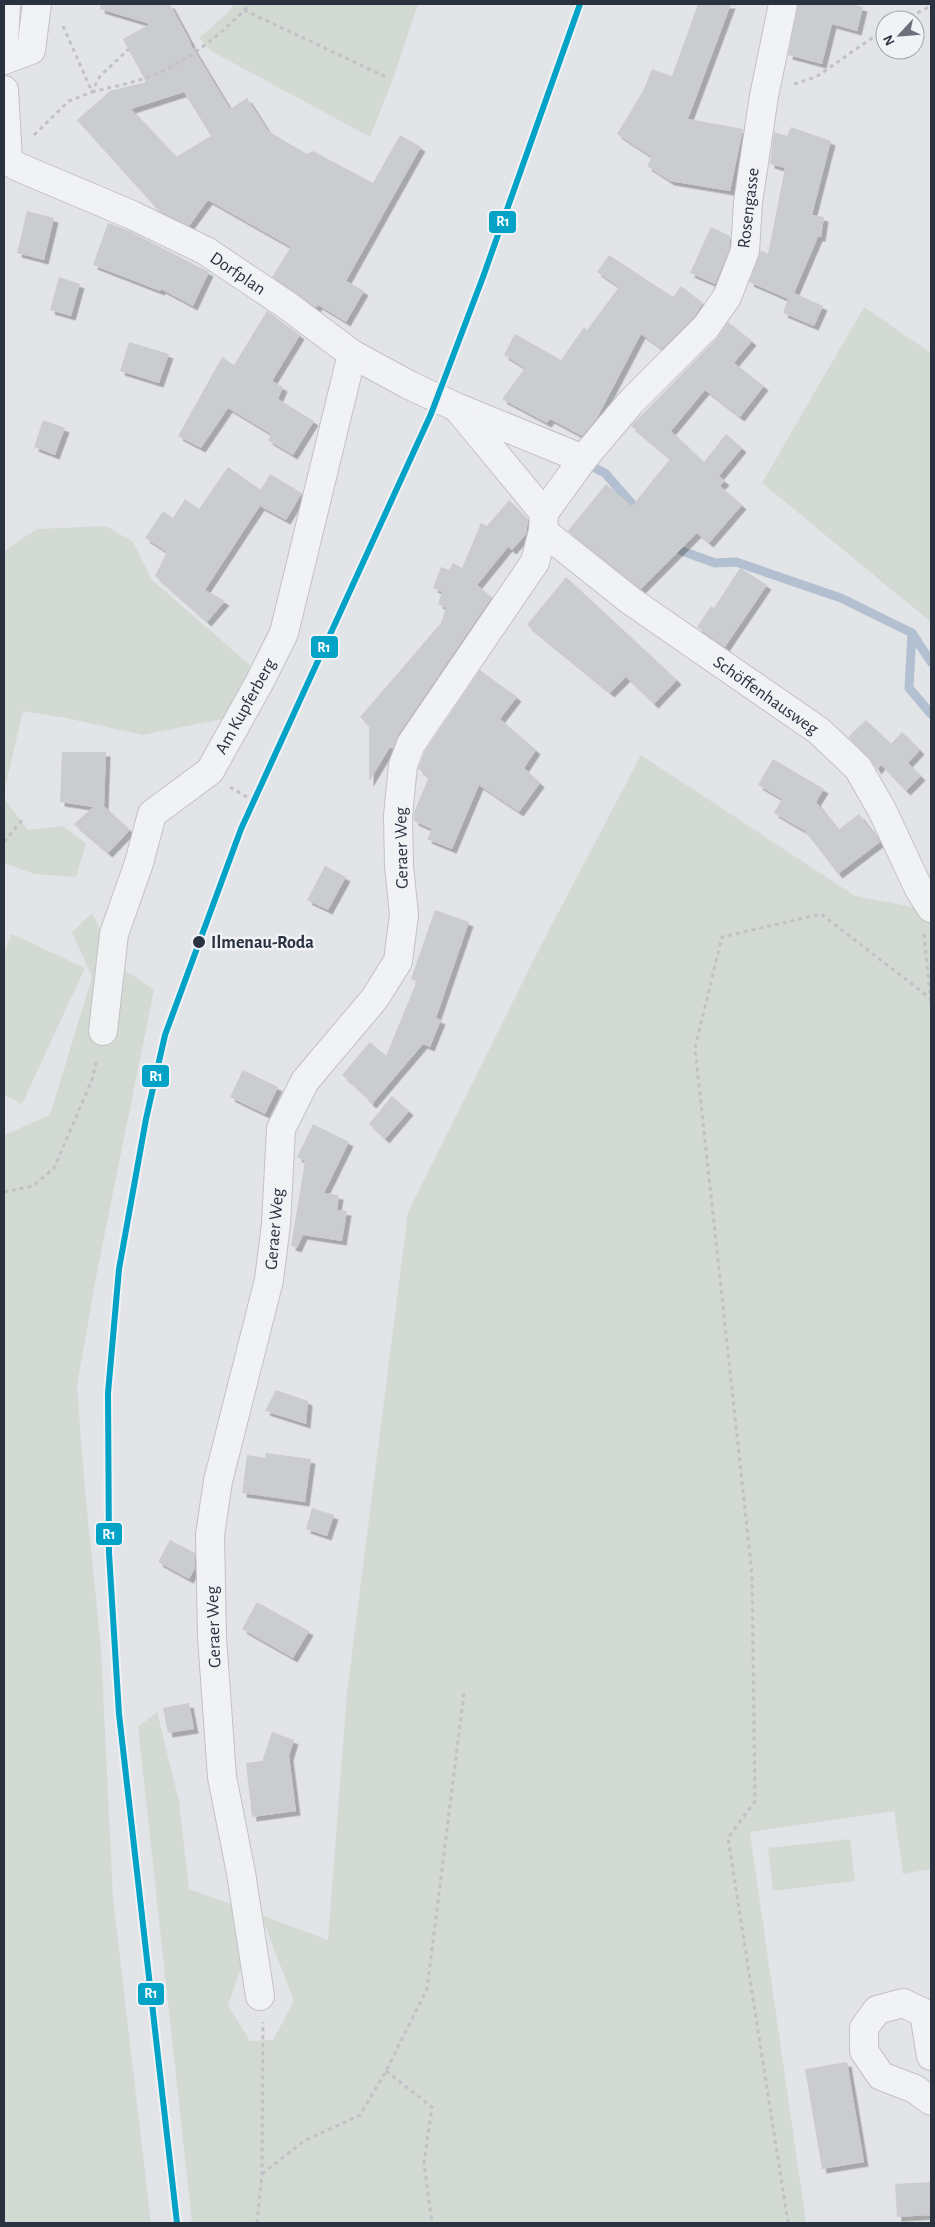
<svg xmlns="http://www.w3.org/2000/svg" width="935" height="2227" font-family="'Alegreya Sans',sans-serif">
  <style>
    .green { fill: #d3dad3 }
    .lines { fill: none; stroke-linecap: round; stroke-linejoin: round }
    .stream { stroke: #b2c0d1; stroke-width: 9 }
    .building { fill: #cbcccf; fill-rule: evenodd; filter: url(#shadow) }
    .minor-casing { stroke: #c1c2c5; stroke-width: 30 }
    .path { stroke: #c1c2c7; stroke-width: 3; stroke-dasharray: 4 4; stroke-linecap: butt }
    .minor { stroke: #f1f2f4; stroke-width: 28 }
    .rail-1-casing { stroke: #f0f2f6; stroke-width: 10 }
    .rail-1 { stroke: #02a3c7; stroke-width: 6 }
    .stop-dot { fill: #2a313f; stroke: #f0f2f6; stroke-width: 2 }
    .labels { text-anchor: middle; stroke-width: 5; stroke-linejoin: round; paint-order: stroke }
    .street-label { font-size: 18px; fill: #2a313f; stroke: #f0f2f6 }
    .stop-label { font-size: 18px; font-weight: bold; fill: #2a313f; stroke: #f0f2f6; text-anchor: start }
    .line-badge { stroke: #f0f2f6; stroke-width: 2 }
    .badge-label { font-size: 14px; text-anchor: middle; font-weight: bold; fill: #fff }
  </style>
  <defs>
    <filter id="shadow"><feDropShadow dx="4.5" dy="4.5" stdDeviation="0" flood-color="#0004"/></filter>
  </defs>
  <rect width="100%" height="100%" fill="#e3e4e7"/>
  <g class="green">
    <polygon points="235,4 418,4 393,79 370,137 211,51 199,38 226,14"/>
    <polygon points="864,307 931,353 931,622 762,483"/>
    <polygon points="106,526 133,542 152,580 250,665 244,686 227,718 143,735 66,718 23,711 4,792 4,551 37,529"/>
    <polygon points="641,755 855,896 919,908 931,925 931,1869 903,1874 894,1811 750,1832 806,2223 192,2223 138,1727 157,1712 179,1801 189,1889 239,1907 241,1968 228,2005 250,2041 273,2040 294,2001 261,1915 328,1940 347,1692 408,1212 538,951"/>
    <polygon points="4,798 28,830 63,826 86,843 76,877 34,874 4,863"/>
    <polygon points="92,913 119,966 154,990 98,1267 77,1385 84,1479 101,1648 113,1898 151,2223 4,2223 4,1135 50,1115 92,977 72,932"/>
    <polygon points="12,934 85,968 22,1104 4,1095 4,952"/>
    <polygon points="850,1839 855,1881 773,1891 768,1848"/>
  </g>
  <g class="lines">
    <g class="stream">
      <polyline points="593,467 605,473 639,512"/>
      <polyline points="674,546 682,551 715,563 736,562 841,598 912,633 931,662"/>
      <polyline points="912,633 909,688 931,714"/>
    </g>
  </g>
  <g class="building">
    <path d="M101,4H170L191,43H190L230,109L247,98L268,131L307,154L313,151L373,183L400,135L421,147L346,281L364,291L346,322L318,305L316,308L272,277L291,247L208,200L189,226L159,211L77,120L110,91L146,82L123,39L150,24L100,9ZM184,92L211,136L176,157L131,109Z"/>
    <polygon points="698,4 731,4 688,119 743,129 730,191 670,181 647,166 652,157 617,134 643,91 652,69 672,76"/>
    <polygon points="798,4 851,4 863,7 857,31 832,24 822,64 788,55"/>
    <polygon points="791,127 831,141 812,215 824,217 821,237 818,237 794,293 823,306 814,326 783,313 788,299 749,282 761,250 768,254 785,168 770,164 774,132 787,136"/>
    <polygon points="27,211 54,218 44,260 17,253"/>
    <polygon points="108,223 127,230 209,272 193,306 161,289 160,291 93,265"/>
    <polygon points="711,227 730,236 730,248 715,284 690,273"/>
    <polygon points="609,255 673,297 681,286 703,303 694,317 662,349 641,334 597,418 582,436 550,419 547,423 502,399 525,368 504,355 515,334 561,360 584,327 587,330 619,287 597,272"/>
    <polygon points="59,277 80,284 71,316 50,310"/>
    <polygon points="267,311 300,335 272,381 283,387 278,399 314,421 293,455 268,440 271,434 228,408 201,448 178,436 222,357 234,365"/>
    <polygon points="728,322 752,341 734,363 764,386 740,417 705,390 671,431 704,462 726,434 742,448 719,476 725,481 720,486 742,505 709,543 697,533 641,589 568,531 606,484 632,506 670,459 631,426 717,338"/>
    <polygon points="129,342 169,354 159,383 120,371"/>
    <polygon points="43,420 65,428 55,455 34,447"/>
    <polygon points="228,467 261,490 270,474 302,493 286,520 260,506 205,590 225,601 207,622 155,576 167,552 145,538 163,511 173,518 185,499 199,509"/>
    <polygon points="509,500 528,520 526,534 512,550 508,547 477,585 492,597 398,735 393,749 390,747 369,782 369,726 360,717 441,623 446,608 438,604 442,592 433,588 441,567 449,570 453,563 462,568 481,523 487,526"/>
    <polygon points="740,568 767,585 725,647 697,627 711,606 714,608"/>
    <polygon points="566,577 677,680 654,704 626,677 610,693 527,625"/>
    <polygon points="480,670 517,697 500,719 536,750 524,768 540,783 519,812 479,785 452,849 427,839 432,829 414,821 414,812 429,777 418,769 425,751"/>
    <polygon points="866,720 891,744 902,732 920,750 908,763 921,776 906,791 881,765 877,770 869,757 848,737"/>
    <polygon points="62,752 106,752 104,806 130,830 108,853 74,824 93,807 60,802"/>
    <polygon points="773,759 824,789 816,802 838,830 859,814 880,842 838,874 805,831 774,813 782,799 758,785"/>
    <polygon points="325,866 346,877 328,910 307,900"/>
    <polygon points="435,910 469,922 436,1018 441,1020 430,1047 423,1044 372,1104 368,1101 369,1099 342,1075 370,1042 386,1056 417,981 411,979"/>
    <polygon points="243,1070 278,1087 265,1114 230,1097"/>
    <polygon points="392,1096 409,1111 385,1139 369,1124"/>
    <polygon points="313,1124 349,1142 324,1193 339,1195 337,1210 347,1211 342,1241 303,1235 297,1248 291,1246 305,1161 297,1157"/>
    <polygon points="276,1390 308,1401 306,1424 265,1411"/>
    <polygon points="266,1453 311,1459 305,1502 242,1493 247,1455 265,1458"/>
    <polygon points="312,1508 334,1515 327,1536 306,1529"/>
    <polygon points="170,1540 195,1553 195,1568 189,1579 158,1562"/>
    <polygon points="257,1602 309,1631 293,1658 242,1629"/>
    <polygon points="189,1703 194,1729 168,1733 163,1708"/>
    <polygon points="272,1732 294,1740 289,1756 296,1811 252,1817 246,1763 262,1761"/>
    <polygon points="847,2062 864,2162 822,2169 805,2069"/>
    <polygon points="931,2182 931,2215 897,2217 895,2184"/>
  </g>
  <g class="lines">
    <defs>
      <g id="minor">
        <polyline points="4,42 6,4"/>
        <polyline points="4,60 31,50 37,4"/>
        <polyline points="4,90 8,160"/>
        <polyline points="8,160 16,166 132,215 206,251 288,306 352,354 409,385 456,407 583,459"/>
        <polyline points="459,410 544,513"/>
        <polyline points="543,531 631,601 819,731 858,768 882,810 919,889 931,908"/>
        <polyline points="103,1031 114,934 139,863 152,814 210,771 259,683 284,633 352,354"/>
        <polyline points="260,1996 241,1873 222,1777 212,1637 210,1535 218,1481 269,1280 276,1224 281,1129 305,1081 375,998 398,961 404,915 399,866 398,816 403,765 411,744 535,562 543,531 544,513 583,459 631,402 706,327 727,297 745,251 748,202 764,96 783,4"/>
        <polyline points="931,2056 924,2013 903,2003 877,2010 864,2028 864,2051 881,2076 915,2089 931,2101"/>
      </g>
    </defs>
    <use href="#minor" class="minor-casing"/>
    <g class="path">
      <polyline points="244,10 388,78"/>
      <polyline points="903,20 931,6"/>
      <path d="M63,26L92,92C111,87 133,83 151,76C189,61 223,33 250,4"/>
      <polyline points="794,84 816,77 885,29"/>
      <polyline points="34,135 69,101 92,92 100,76 129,49"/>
      <polyline points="230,787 247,797"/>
      <polyline points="4,842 22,820"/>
      <polyline points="924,934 931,1005"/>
      <polyline points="4,1192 33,1186 54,1168 92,1080 97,1058"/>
      <polyline points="386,2071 432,2107 424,2163 432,2223"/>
      <polyline points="262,2174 304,2141 360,2115 386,2071 427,1989 464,1693"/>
      <polyline points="257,2223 262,2174 263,2022"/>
      <polyline points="788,2223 728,1838 755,1801 752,1574 695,1048 722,937 821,914 930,998"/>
    </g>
    <use href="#minor" class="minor"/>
    <defs>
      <polyline id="rail-1" points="177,2223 119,1714 109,1553 108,1393 119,1269 146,1119 165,1035 241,829 431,414 483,277 580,4"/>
    </defs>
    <use href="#rail-1" class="rail-1-casing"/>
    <use href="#rail-1" class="rail-1"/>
  </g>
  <circle class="stop-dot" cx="199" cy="942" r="7"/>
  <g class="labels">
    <g class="street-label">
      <text transform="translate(748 208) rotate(-83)" y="6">Rosengasse</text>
      <text transform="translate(238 273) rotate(34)" y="6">Dorfplan</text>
      <text transform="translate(766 695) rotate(35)" y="6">Schöffenhausweg</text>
      <text transform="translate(245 706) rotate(-61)" y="6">Am Kupferberg</text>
      <text transform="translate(401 848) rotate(-91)" y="6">Geraer Weg</text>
      <text transform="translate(274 1229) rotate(-85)" y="6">Geraer Weg</text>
      <text transform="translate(213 1627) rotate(-92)" y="6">Geraer Weg</text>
    </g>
    <g class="stop-label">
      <text x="211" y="948">Ilmenau-Roda</text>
    </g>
  </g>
  <g class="line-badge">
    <rect x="488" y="210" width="29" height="24" rx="5" fill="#02a3c7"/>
    <rect x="310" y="635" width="29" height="24" rx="5" fill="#02a3c7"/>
    <rect x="141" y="1064" width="29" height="24" rx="5" fill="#02a3c7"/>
    <rect x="95" y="1522" width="28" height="24" rx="5" fill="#02a3c7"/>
    <rect x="137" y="1982" width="28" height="24" rx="5" fill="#02a3c7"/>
  </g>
  <g class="badge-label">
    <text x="503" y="226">R1</text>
    <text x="324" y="652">R1</text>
    <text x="156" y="1081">R1</text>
    <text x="109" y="1539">R1</text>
    <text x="151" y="1998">R1</text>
  </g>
  <rect width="935" height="2227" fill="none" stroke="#2a313f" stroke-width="10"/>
  <g transform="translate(900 35) rotate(244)"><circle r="24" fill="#f0f2f6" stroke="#a1a5ad"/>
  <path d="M0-4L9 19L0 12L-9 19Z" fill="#6b707a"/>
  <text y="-8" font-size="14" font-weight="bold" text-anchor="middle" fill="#2a313f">N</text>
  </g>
</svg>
